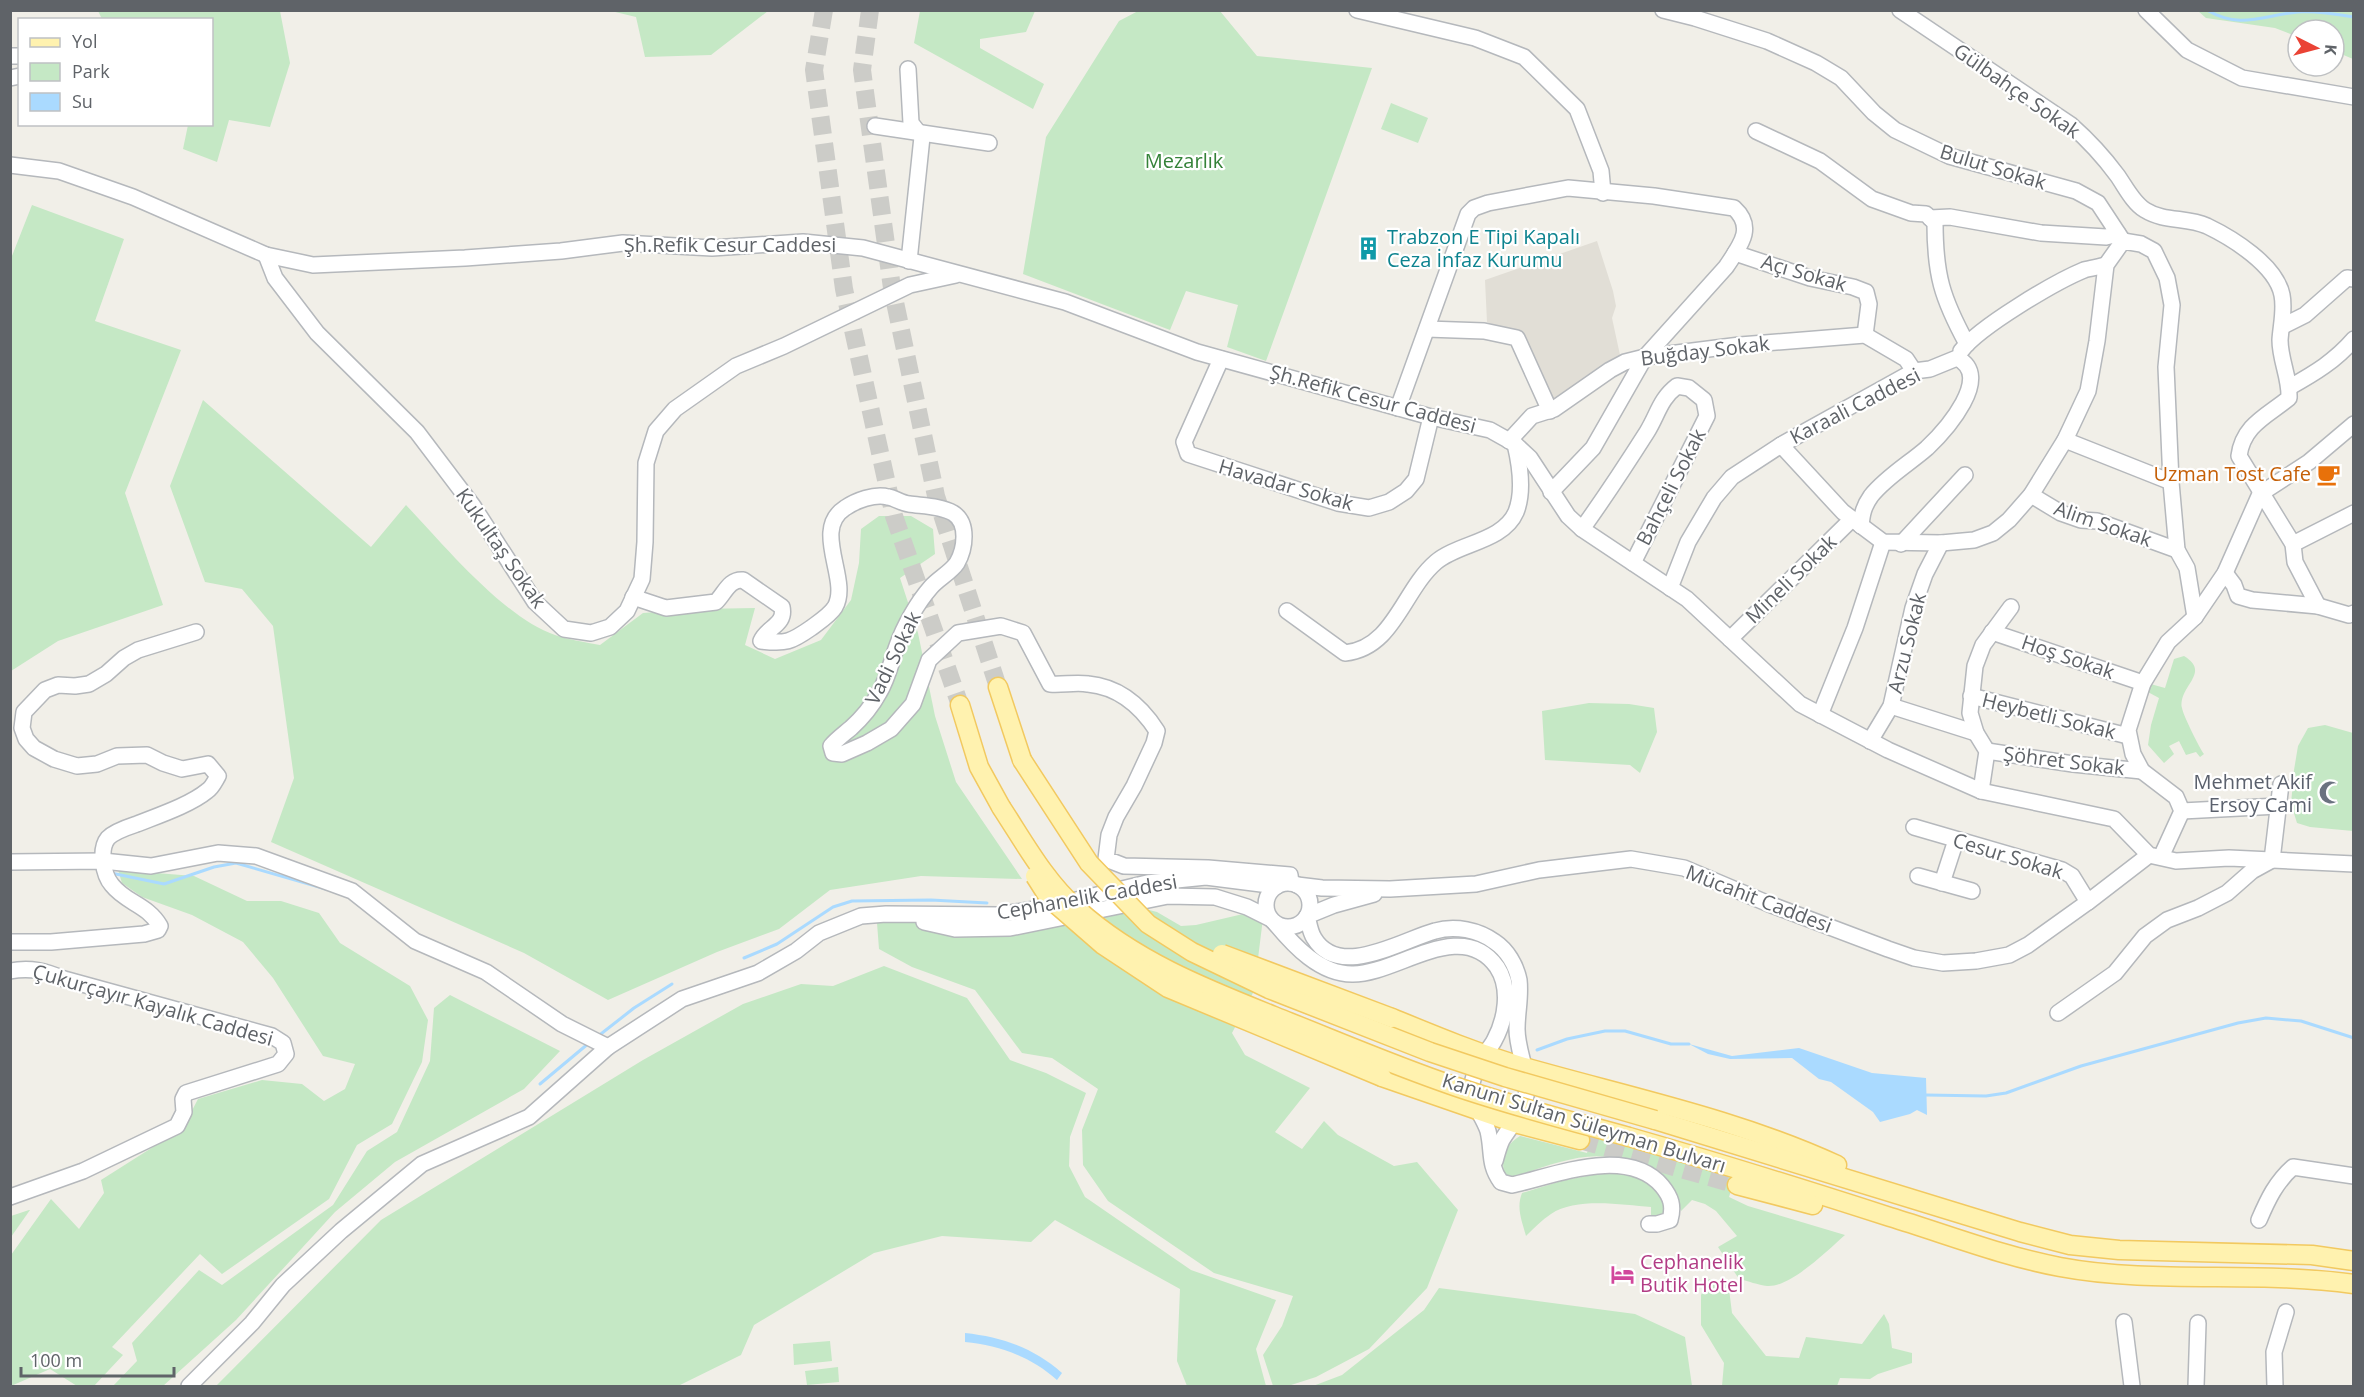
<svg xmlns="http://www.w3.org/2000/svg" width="2364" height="1397" font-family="'Open Sans',sans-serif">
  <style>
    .education { fill: #e1ded6 }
    .green { fill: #c5e8c5 }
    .water { fill: #aadaff }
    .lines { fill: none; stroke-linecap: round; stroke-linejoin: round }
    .stream { stroke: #aadaff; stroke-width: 3 }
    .major-tunnel { stroke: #ccccc8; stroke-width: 18; stroke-dasharray: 18 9; stroke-linecap: butt }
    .minor-casing { stroke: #b5b8bc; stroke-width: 18 }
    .major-casing { stroke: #f2c960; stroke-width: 21 }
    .minor { stroke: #fff; stroke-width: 15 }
    .major { stroke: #fff2af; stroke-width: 18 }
    .major-bridge-casing { stroke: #f2c960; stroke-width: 21; stroke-linecap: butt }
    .major-bridge { stroke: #fff2af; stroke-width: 18 }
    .labels { text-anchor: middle; stroke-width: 4.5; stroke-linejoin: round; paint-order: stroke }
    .street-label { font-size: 20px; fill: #5f6368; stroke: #fff }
    .park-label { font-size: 20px; fill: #348238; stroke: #fff }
    .culture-label { font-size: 20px; fill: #0d838f; stroke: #fff; text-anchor: start }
    .food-label { font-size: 20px; fill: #c56008; stroke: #fff; text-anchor: end }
    .worship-label { font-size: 20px; fill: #5b616d; stroke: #fff; text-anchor: end }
    .hotel-label { font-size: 20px; fill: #b23c85; stroke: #fff; text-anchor: start }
  </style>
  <rect width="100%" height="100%" fill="#f1efe8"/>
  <polygon class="education" points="1597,241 1613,291 1616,306 1612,318 1620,355 1615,363 1554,404 1522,336 1487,322 1485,280"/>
  <g class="green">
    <polygon points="1140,10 1220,11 1257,56 1372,68 1266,361 1227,347 1238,305 1186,291 1170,330 1023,274 1046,137 1119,21"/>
    <polygon points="98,11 280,11 290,63 270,127 229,120 217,162 183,149 188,125 212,124 212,20 102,19"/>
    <polygon points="611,11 768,10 768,11 711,55 645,57 636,17"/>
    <polygon points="920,11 1035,11 1026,32 980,39 980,48 1044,84 1033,109 914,43"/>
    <polygon points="2198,11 2353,11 2353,59 2334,51 2334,30 2298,30 2298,37 2275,28 2206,18"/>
    <polygon points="1391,103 1428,118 1418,143 1381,129"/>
    <polygon points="32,205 124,239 95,321 181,350 125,493 163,605 58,641 11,671 10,261"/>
    <path d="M203,400L371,547L406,505C443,544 504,618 555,635C569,640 585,642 600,645L643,613L698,609L755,608L745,645L775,659L821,640L851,600L859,563L861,529L879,516H911L933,529L935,554L900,578L918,633L935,716L956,782L1022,879L921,876L830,890L779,929L717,952L608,1000L524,953L271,842L294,778L273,626L242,589L205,582L170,486Z"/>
    <path d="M2184,656C2212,673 2178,686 2182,708C2183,715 2200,749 2204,754L2200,757L2196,752L2186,755L2179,741L2169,746L2174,754L2164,763L2148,745L2151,725L2159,698L2146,691L2147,683L2165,688L2174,659Z"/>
    <polygon points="1589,703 1629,704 1654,708 1657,732 1640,773 1630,765 1545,760 1542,711"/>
    <polygon points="2325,725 2353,733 2353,831 2310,827 2297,823 2291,804 2294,770 2298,746 2308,728"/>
    <polygon points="118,870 194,876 247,901 281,901 319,913 340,943 410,986 428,1020 422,1062 392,1124 357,1145 329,1199 222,1274 200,1254 112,1347 123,1355 94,1386 77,1386 50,1369 11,1386 11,1255 51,1199 79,1229 104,1193 101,1180 183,1128 198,1099 262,1080 302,1084 324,1101 345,1089 355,1064 323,1056 273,978 243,942 192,915 142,897 122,883"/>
    <polygon points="1118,902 1157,912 1181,926 1196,925 1243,914 1263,918 1254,991 1232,1033 1245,1055 1310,1088 1275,1132 1302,1149 1324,1121 1338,1135 1394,1166 1417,1162 1458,1210 1427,1288 1369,1349 1316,1377 1288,1386 1273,1386 1263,1355 1282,1326 1293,1296 1214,1273 1108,1201 1083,1165 1082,1130 1098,1089 1052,1058 1022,1053 975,990 912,967 879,949 877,923 890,920 1069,924"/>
    <polygon points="884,966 967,998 1010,1060 1046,1073 1086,1093 1070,1137 1069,1166 1085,1197 1191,1270 1276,1300 1256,1349 1266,1386 1187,1386 1177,1361 1180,1289 1055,1220 1031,1242 942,1236 874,1253 754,1325 741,1355 678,1386 216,1386 381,1220 643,1060 743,1004 801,984 833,986"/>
    <polygon points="450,995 560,1051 524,1089 395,1162 335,1212 236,1320 163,1386 113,1386 137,1361 132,1343 199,1270 222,1285 333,1205 367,1151 397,1132 430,1061 434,1008"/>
    <path d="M1520,1136L1587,1153L1592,1137L1735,1178L1729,1197L1748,1206L1845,1235C1828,1250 1790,1288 1767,1286C1758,1285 1748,1281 1739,1279L1718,1247L1737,1236L1716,1211L1705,1204L1692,1200L1681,1211C1675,1184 1668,1179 1644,1169C1635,1166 1627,1162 1618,1159C1584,1149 1542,1168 1510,1178L1504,1174C1501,1157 1505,1145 1520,1136Z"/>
    <path d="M1602,1173C1610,1173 1619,1172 1627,1174C1644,1178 1667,1193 1665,1212L1659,1215L1651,1216V1207C1622,1205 1576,1197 1551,1214C1542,1220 1534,1228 1526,1236C1522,1221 1516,1208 1522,1193L1561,1181Z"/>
    <polygon points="29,1210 30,1210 11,1237 11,1216"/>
    <polygon points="1709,1279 1724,1282 1729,1289 1732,1313 1766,1356 1799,1358 1806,1337 1862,1344 1884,1314 1889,1324 1892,1348 1912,1353 1912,1363 1878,1374 1870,1379 1840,1378 1837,1386 1722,1386 1724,1363 1701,1325 1701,1295"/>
    <polygon points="1439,1288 1635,1314 1685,1337 1692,1386 1313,1386 1342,1375 1424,1310"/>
    <polygon points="830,1341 832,1361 794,1365 793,1344"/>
    <polygon points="838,1367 839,1382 807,1385 805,1371"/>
  </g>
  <g class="water">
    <polygon points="1689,1044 1732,1056 1799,1048 1872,1073 1926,1078 1927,1115 1917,1110 1910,1114 1880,1122 1873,1112 1831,1082 1819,1079 1792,1058 1730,1059 1708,1054"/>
    <path d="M965,1333C1002,1337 1034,1348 1062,1373L1057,1380C1031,1357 999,1345 965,1342Z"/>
  </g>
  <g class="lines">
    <g class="stream">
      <path d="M2207,10C2240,30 2264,15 2298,12C2316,11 2336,14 2354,17"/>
      <polyline points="111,873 164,884 214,867 236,863 326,889"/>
      <polyline points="744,958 777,944 833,907 852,901 931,900 987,903"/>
      <polyline points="597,1037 634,1008 672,984"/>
      <polyline points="1537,1050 1567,1039 1605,1031 1625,1031 1671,1044 1689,1044"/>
      <polyline points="540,1084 589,1043"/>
      <polyline points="1926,1095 1986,1096 2006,1093 2081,1066 2238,1023 2266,1018 2301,1021 2354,1038"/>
    </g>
    <g class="major-tunnel">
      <polyline points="824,10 814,70 844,289 894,516 960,705"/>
      <polyline points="870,10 862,70 892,288 936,496 998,687"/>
      <polyline points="1580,1140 1737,1185"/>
    </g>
    <defs>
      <g id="minor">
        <polyline points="1357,10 1475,38 1524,57 1577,109 1601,171 1603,193"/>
        <polyline points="1663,10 1695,18 1767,41 1816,63 1841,78 1874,113 1895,130 1949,156 2076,191 2098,203 2123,241"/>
        <path d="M1900,10L2071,125C2088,140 2103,156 2117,175C2125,186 2133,203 2145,210C2164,222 2187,217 2207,226C2232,238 2276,265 2282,295C2285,310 2281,325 2280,340C2280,360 2290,378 2289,398C2267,416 2243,425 2239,456L2293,544L2295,562L2318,606"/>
        <polyline points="2146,10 2187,50 2242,78 2354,97"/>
        <polyline points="10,56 20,56"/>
        <polyline points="908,69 911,123 922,137 909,261"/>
        <polyline points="10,78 20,76"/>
        <polyline points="875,126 989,143"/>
        <path d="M1756,131L1820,161L1872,199L1911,213L1926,214L1935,223C1935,275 1942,298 1967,344"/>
        <polyline points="10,165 59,171 133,197 266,255 313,265 465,258 561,251 623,243 712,248 803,242 863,248 1065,302 1197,352 1431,417 1490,430 1515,444 1530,458 1568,516 1582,529 1687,599 1800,704 1888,750 1981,791 2114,819 2149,855 2176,861 2229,858 2354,864"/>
        <polyline points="1930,218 1950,217 2041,233 2106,237 2118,234"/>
        <polyline points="1735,253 1810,278 1853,287 1866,292 1869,304 1865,335"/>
        <polyline points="266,255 275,278 317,333 417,432 473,506 535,602 564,629 591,633 610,627 627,611 642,579 645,542 646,463 656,431 675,409 736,366 784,346 910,285 956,275"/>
        <polyline points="2283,326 2305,315 2347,278 2354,279"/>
        <polyline points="1427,329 1484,331 1517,338 1550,411"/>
        <path d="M1961,351C1979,327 2055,282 2084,270C2091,268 2099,267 2106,265"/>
        <polyline points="1221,359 1184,442 1188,454 1338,503 1369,508 1389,502 1406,491 1416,479 1431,417"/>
        <path d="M2290,387C2315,373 2335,361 2354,339"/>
        <path d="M1398,408L1468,214L1474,208L1488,203L1568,188L1654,196L1734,208C1756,228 1739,247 1726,267L1645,357L1593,448L1551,492"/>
        <polyline points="2065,440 2171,482"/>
        <polyline points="1509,441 1532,416 1554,409 1610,370 1625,362 1645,357 1740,345 1865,335 1906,359 1914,371"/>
        <polyline points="1781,445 1843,512 1883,542 1941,543 1974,540 1993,533 2009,520 2031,495 2065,440 2088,391 2097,341 2106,265 2123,241 2141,244 2154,251 2167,278 2172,305 2166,367 2171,482 2177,550 2187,568 2195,617"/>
        <polyline points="2031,495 2061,513 2081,520 2097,521 2177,550"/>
        <path d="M1582,529C1605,497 1626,465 1647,432C1658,414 1660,399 1677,386L1689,388L1704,400L1707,416L1633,563"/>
        <polyline points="1901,544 1965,475"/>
        <polyline points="2293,544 2354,513"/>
        <polyline points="2225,573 2234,585 2238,596 2252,600 2318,606 2349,615 2354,613"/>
        <path d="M1670,588L1688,542L1714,498L1732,477L1781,445L1914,371L1930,369L1957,358C1994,376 1946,430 1927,448C1910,463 1886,477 1871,496C1864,506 1862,513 1861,526"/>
        <path d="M633,597L666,608L716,602C725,593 729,579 743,580L782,607C786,625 767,627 761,641C786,644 791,642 811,628C819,622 830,615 835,607C851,580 811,530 845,508C855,501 875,493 888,497C895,498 901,503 909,504C922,506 941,506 953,513C969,523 965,549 957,563C951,572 938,579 931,587C917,603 904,626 897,646C891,662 888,678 879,693C872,706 862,718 851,728C844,734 837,739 831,746L833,753L842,754L867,743L891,729L913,704L929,660L958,633L1001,626L1023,633L1050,684C1063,685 1076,682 1088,684C1120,687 1141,706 1157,731L1154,743L1134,786L1116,817L1109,835L1106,859L1124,866L1208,868L1290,875L1291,883"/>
        <path d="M1287,611L1345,653C1394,648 1403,590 1436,562C1458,543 1503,542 1516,512C1524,492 1520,465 1515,444"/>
        <polyline points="1992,632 2143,683"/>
        <polyline points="1730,639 1852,519"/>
        <polyline points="1971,696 2128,736"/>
        <polyline points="1891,706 1976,733"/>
        <polyline points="1820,715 1855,628 1883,542"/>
        <polyline points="1870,741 1891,706 1913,608 1925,574 1941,543"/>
        <polyline points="1987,751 2073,764 2142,771"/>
        <polyline points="1981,791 1987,751 1976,733 1970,713 1975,666 1983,645 2011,607"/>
        <polyline points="2182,811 2278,806"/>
        <polyline points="1914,827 2062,870 2072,876 2088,902"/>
        <polyline points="2161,857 2182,811 2176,797 2142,771 2133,754 2128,730 2143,683 2168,642 2195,617 2225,573 2260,494 2309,462 2354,424"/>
        <polyline points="10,862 103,861 151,866 218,853 256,856 352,891 415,941 486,972 562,1024 608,1047"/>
        <polyline points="1918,876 1972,891"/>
        <circle cx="1288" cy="905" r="22"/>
        <polyline points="1942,883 1956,840"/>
        <polyline points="1297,885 1322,888 1390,889 1476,884 1539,870 1631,859 1684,868 1769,904 1888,949 1914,958 1943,963 1976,961 2009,955 2028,945 2088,902 2149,855"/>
        <path d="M1374,894L1334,905L1307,916C1309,923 1310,932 1314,938C1339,980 1402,940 1435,931C1455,925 1479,930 1495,942C1507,950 1516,965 1519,980C1521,997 1517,1012 1517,1029C1517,1052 1530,1073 1526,1096C1523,1114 1511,1125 1502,1140C1499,1146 1497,1154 1495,1161"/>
        <polyline points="924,922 955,929 1010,928 1168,896 1215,897 1247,907 1269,918"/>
        <path d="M1275,923C1294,946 1320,974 1352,974C1396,975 1461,916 1497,967C1511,988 1506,1019 1494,1041C1487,1053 1477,1061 1474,1076C1472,1082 1470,1093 1472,1098C1476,1109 1484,1119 1488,1131C1493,1152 1488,1164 1501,1182L1512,1185C1554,1176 1627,1145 1662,1186C1671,1197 1674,1206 1670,1220L1657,1224H1649"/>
        <path d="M10,942H51L144,934L158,930L160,926C147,904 126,903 112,885C103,875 99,849 108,838C115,831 128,827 137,824C157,816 190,805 207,791C212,788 215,781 218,776L208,764L182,769L163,763L147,755L117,756L97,764L77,766L54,759L34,748L26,739L22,728L24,712L45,690L58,685L75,686L89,684L106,674L124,658L138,650L196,632"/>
        <path d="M10,971C31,967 45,971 64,979L272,1036L283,1043L286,1054L278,1064L186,1093L183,1099L184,1112L177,1126L83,1171L10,1197"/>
        <polyline points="2058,1013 2115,973 2145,936 2167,920 2198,908 2227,893 2252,871 2272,860 2281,784"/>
        <path d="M2259,1220C2268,1199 2276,1182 2293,1167L2354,1176"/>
        <polyline points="2124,1322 2132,1386"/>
        <polyline points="189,1386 252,1323 283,1285 341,1231 422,1164 529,1117 608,1047 682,999 758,973 796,951 819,933 861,916 886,914 998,915 1047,907 1147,883 1206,877 1277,886"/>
        <polyline points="2196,1386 2198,1323"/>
        <polyline points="2275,1386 2274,1352 2286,1312"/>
      </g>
      <g id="major">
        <polyline points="998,687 1022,760"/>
        <polyline points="960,705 979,767 1001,807"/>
        <path d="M1392,1018C1436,1036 1479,1054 1524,1067C1629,1097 1737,1119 1837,1165"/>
        <polyline points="1382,1077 1515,1123 1580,1140"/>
        <polyline points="1655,1120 2020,1232 2070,1245 2119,1250 2312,1255 2354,1261"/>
        <path d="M1629,1137C1717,1162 1803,1189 1890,1217C1946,1234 2002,1256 2060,1267C2156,1285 2256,1270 2354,1284"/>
        <polyline points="1737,1185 1813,1205"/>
      </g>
    </defs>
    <use href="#minor" class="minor-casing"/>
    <use href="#major" class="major-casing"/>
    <use href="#minor" class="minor"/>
    <use href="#major" class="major"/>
    <defs>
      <g id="major-bridge">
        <polyline points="1022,760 1089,863 1148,924 1192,952 1269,989 1430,1052 1505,1077 1655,1120"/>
        <path d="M1001,807C1024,842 1045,881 1077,909C1138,964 1214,992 1289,1022C1344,1044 1398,1067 1454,1086C1512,1106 1571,1121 1629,1137"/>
        <polyline points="1035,876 1049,898 1103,945 1168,988 1382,1077"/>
        <polyline points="1222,954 1392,1018"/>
      </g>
    </defs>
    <use href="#major-bridge" class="major-bridge-casing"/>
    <use href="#major-bridge" class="major-bridge"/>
  </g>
  <defs>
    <symbol id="building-bare" viewBox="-9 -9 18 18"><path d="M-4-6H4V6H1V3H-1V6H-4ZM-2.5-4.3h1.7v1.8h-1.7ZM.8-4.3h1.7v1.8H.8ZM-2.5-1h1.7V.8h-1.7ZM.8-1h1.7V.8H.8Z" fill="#0f9aa8" stroke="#fff" stroke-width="2.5" paint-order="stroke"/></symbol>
    <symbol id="cafe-bare" viewBox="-9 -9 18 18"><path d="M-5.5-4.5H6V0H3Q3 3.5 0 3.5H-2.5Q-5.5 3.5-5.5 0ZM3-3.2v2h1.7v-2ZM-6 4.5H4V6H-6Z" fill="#e8710a" stroke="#fff" stroke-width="2.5" paint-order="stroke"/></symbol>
    <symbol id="mosque-bare" viewBox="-9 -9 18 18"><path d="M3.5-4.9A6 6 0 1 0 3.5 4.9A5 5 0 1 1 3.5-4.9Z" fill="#6b7280" stroke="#fff" stroke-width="2.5" paint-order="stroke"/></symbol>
    <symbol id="hotel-bare" viewBox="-9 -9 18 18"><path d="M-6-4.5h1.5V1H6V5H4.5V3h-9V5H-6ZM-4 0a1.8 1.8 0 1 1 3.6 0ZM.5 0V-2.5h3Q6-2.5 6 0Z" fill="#d1479c" stroke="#fff" stroke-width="2.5" paint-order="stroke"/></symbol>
  </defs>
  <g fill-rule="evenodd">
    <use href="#building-bare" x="1352" y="232" width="33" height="33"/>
    <use href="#cafe-bare" x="2312" y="458" width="33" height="33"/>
    <use href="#mosque-bare" x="2314" y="776" width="33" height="33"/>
    <use href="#hotel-bare" x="1606" y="1258" width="33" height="33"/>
  </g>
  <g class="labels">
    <g class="street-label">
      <text transform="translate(2017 91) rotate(35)" y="7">Gülbahçe Sokak</text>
      <text transform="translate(1993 167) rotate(17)" y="7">Bulut Sokak</text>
      <text x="730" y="252">Şh.Refik Cesur Caddesi</text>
      <text transform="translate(1804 273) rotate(16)" y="7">Açı Sokak</text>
      <text transform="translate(1705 351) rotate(-7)" y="7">Buğday Sokak</text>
      <text transform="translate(1373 399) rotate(15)" y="7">Şh.Refik Cesur Caddesi</text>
      <text transform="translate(1855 406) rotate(-27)" y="7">Karaali Caddesi</text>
      <text transform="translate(1286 485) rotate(16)" y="7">Havadar Sokak</text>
      <text transform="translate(1671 487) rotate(-63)" y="7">Bahçeli Sokak</text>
      <text transform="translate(2103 524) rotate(19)" y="7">Alim Sokak</text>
      <text transform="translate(501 548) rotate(55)" y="7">Kukultaş Sokak</text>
      <text transform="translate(1791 579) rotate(-44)" y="7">Mineli Sokak</text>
      <text transform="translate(1907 643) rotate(-76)" y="7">Arzu Sokak</text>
      <text transform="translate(2068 657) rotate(19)" y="7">Hoş Sokak</text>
      <text transform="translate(893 658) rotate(-64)" y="7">Vadi Sokak</text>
      <text transform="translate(2049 716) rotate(14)" y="7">Heybetli Sokak</text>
      <text transform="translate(2064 761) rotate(7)" y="7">Şöhret Sokak</text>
      <text transform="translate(2008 856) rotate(17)" y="7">Cesur Sokak</text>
      <text transform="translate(1087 897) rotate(-10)" y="7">Cephanelik Caddesi</text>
      <text transform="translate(1759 899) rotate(21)" y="7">Mücahit Caddesi</text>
      <text transform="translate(153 1005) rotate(16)" y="7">Çukurçayır Kayalık Caddesi</text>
      <text transform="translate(1584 1123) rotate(17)" y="7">Kanuni Sultan Süleyman Bulvarı</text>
    </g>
    <g class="park-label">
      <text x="1184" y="168">Mezarlık</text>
    </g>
    <g class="culture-label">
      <text x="1387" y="244">Trabzon E Tipi Kapalı<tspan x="1387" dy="23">Ceza İnfaz Kurumu</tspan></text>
    </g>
    <g class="food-label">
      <text x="2311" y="481">Uzman Tost Cafe</text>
    </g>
    <g class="worship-label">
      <text x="2312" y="789">Mehmet Akif<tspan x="2312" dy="23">Ersoy Cami</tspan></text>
    </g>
    <g class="hotel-label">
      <text x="1640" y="1269">Cephanelik<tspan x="1640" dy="23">Butik Hotel</tspan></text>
    </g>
  </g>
  <rect width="2364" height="1397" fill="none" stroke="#5f6368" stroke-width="24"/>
  <rect x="18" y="18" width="195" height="108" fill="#ffffff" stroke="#bfc1c3" stroke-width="1.5"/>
  <rect x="30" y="38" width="30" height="9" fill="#fff2af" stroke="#bfc1c3" stroke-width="1.5"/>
  <text x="72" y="48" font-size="18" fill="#5f6368">Yol</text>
  <rect x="30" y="63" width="30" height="18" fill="#c5e8c5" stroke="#bfc1c3" stroke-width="1.5"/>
  <text x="72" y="78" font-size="18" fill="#5f6368">Park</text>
  <rect x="30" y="93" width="30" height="18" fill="#aadaff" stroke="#bfc1c3" stroke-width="1.5"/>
  <text x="72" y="108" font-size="18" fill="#5f6368">Su</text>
  <g transform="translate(2316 48) rotate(96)"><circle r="28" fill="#ffffff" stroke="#bfc1c3" stroke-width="1.5"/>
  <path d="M0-4.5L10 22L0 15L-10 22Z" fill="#ea4335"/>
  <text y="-9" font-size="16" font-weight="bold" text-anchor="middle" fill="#5f6368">K</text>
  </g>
  <path d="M21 1367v9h153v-9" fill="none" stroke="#5f6368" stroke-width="3"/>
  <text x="30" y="1367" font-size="18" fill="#5f6368" stroke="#ffffff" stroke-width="4.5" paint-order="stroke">100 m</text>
</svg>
